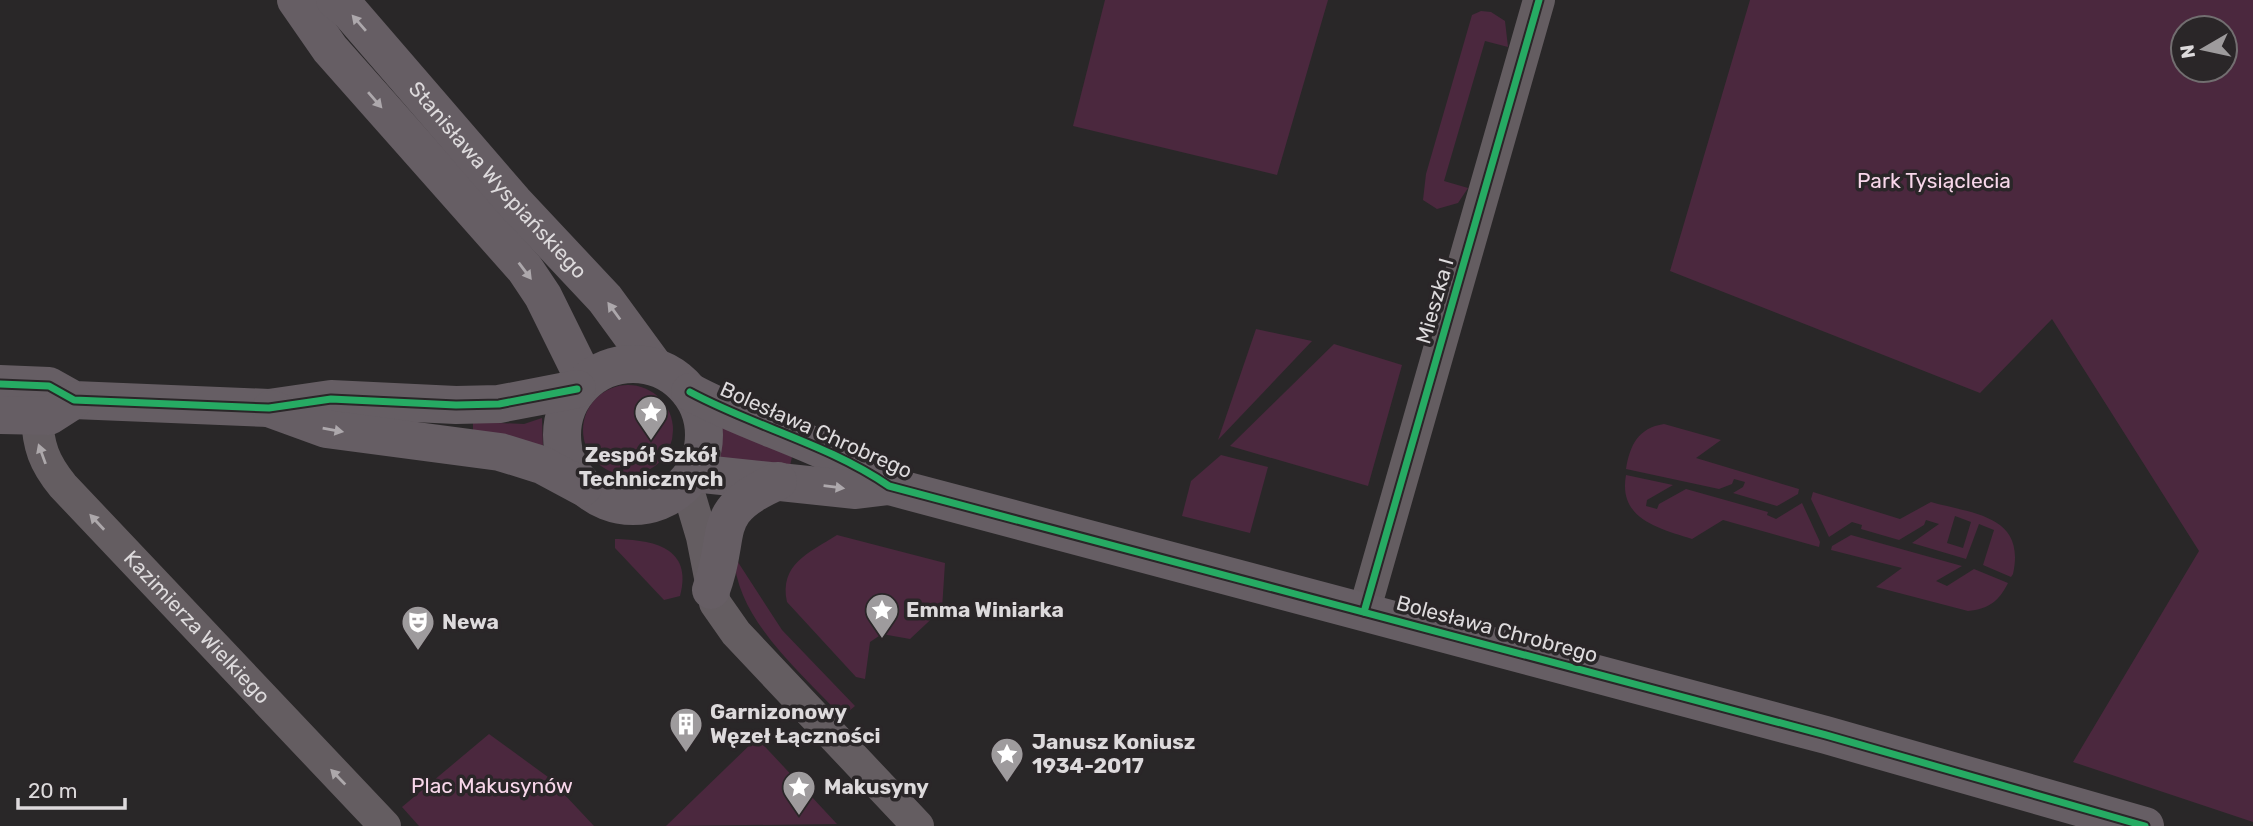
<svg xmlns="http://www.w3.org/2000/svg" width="2253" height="826" font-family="Rubik,sans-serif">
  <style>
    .green { fill: #4b283e; fill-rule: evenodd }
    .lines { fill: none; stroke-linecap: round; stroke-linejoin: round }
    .street { stroke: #645d61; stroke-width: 32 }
    .secondary { stroke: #665e64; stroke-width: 38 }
    .cycleway-casing { stroke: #2a2628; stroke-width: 11 }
    .cycleway { stroke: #26ab63; stroke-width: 7 }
    .oneway { fill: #ada8ac }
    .oneway2 { fill: #ada8ab }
    .labels { text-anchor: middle; stroke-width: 7; stroke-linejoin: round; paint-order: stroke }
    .street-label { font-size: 21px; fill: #dddadc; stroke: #2a2628 }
    .park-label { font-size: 21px; fill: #f8d7ea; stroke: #2a2628 }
    .poi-label { font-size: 21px; font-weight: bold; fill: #dddadc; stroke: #2a2628; text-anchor: start }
  </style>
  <rect width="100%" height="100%" fill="#292728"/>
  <g class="green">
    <polygon points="1105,0 1328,0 1277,175 1073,126"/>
    <path d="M1750,0H2253V822L2073,762L2199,551L2052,319L1980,393L1670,271ZM2183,28H2225V70H2183Z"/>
    <polygon points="1481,11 1491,12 1505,21 1508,47 1485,41 1444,181 1468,188 1458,203 1437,209 1423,200 1426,174 1472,15"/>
    <polygon points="1256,329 1312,341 1218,440"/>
    <polygon points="1334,344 1402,365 1368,486 1230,446"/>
    <circle cx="628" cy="430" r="45"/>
    <polygon points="542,418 543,448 473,433 473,422 524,424"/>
    <polygon points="714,422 792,457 790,466 716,467"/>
    <path d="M1664,424L1721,440L1696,458L1799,489L1798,494L1777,506L1733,493L1743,487L1745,482L1734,479L1732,484L1719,489L1626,469C1630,445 1638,428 1664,424Z"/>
    <polygon points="1221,455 1268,467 1250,533 1182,516 1191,481"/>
    <path d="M1626,475L1673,485L1647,500L1646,506L1657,509L1659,504L1686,489L1768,512L1767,515L1776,519L1802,503L1820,542L1819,547L1723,520L1692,539C1658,528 1618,519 1626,475Z"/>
    <path d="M1813,492L1900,519L1931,502C1973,514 2026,515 2013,574L2011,577L1983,565L1994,530L1979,524L1966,559L1912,543L1939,524L1926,520L1924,525L1899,540L1861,529L1862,525L1852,522L1829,537L1811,499ZM1955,516L1971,522L1963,548L1947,543Z"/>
    <path d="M837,535L945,563L942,609L910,639L882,634L870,642L865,679L856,677L787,602C779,564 809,553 837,535Z"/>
    <path d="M1851,535L1962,566L1936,581L1947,586L1974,569L2008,583C1999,601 1989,609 1968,611L1876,587L1902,568L1831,550L1832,546Z"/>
    <path d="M615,539C653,540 693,547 680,596L664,600L615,548Z"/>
    <path d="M734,556L782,630L855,706L842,717C802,673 736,620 734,556Z"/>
    <polygon points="489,734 548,777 594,826 419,826 402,807"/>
    <polygon points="757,738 837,824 666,826"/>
  </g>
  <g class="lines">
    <g class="street">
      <path id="s1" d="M37,416C38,446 44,463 63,486L385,826"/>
      <polyline points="686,483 702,537 715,603 736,633 918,826"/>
      <polyline points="1364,612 1539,0"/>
    </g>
    <g class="secondary">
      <polyline points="296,0 330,49 525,269 543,296 585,381"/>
      <path id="s2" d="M335,0L350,12L514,202L605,299L654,366"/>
      <circle cx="633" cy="435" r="71"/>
      <polyline points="0,384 49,386 74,400 269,408 331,399 456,405 499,404 577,389"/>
      <path d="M690,392C755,427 828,444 889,486L1826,735L2145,826"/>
      <polyline points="271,409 326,429 500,452 542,465 583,487"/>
      <polyline points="0,415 49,416 74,400"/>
      <polyline points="693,473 856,490 889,486"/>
      <path d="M711,590C733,532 707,512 778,481"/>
    </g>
    <defs>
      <g id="cycleway">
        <polyline points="0,384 49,386 74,400 269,408 331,399 456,405 499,404 577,389"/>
        <path d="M690,392C755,427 828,444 889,486L1826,735L2145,826"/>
        <polyline points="1364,612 1539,0"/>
      </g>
    </defs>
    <use href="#cycleway" class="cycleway-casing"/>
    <use href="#cycleway" class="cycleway"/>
  </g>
  <defs><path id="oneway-solid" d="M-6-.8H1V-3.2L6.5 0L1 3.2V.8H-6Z" transform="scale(1.75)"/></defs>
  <g class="oneway">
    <use href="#oneway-solid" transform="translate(359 23) rotate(-131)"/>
    <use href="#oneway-solid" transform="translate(375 100) rotate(49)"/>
    <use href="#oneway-solid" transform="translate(525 271) rotate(53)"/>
    <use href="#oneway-solid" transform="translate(614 311) rotate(-126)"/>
    <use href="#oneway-solid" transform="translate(333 430) rotate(10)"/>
    <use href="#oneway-solid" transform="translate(834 487) rotate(7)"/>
  </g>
  <g class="oneway2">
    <use href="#oneway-solid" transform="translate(42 454) rotate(-110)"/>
    <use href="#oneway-solid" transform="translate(97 522) rotate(-133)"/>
    <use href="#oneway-solid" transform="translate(338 777) rotate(-134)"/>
  </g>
  <defs>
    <symbol id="sight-pin" viewBox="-11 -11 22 30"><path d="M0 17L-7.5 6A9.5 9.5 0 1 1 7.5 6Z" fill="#9e9b9d" stroke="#2a2628"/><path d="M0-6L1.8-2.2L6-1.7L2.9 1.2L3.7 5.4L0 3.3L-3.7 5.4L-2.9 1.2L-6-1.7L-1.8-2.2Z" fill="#fff"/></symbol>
    <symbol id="theatre-pin" viewBox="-11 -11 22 30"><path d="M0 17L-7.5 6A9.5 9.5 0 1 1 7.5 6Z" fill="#9e9b9d" stroke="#2a2628"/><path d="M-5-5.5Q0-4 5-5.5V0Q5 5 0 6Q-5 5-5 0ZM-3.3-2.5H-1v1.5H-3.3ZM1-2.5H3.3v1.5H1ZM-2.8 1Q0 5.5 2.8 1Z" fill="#fff"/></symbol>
    <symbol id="building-pin" viewBox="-11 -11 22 30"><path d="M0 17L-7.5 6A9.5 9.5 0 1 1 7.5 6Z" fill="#9e9b9d" stroke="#2a2628"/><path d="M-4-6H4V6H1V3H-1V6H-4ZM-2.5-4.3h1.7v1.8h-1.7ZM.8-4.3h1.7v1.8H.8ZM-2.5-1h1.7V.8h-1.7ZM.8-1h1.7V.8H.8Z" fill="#fff"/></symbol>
  </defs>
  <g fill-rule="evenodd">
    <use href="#sight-pin" x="632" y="393" width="38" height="52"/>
    <use href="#sight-pin" x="863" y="591" width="38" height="52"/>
    <use href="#theatre-pin" x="399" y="603" width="38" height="52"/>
    <use href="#building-pin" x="667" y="705" width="38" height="52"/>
    <use href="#sight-pin" x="988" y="735" width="38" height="52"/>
    <use href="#sight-pin" x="780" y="768" width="38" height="52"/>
  </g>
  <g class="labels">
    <g class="street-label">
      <text dy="7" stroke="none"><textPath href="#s2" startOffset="243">Stanisława Wyspiańskiego</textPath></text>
      <text transform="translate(1435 301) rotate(-74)" y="7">Mieszka I</text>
      <text transform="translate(816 430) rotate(24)" y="7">Bolesława Chrobrego</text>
      <text dy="7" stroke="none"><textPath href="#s1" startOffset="271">Kazimierza Wielkiego</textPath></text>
      <text transform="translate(1497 629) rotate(15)" y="7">Bolesława Chrobrego</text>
    </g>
    <g class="park-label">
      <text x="1934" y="188">Park Tysiąclecia</text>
      <text x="492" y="793">Plac Makusynów</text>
    </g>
    <g class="poi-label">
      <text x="651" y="462" text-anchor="middle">Zespół Szkół<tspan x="651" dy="24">Technicznych</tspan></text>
      <text x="906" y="617">Emma Winiarka</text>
      <text x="442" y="629">Newa</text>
      <text x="710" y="719">Garnizonowy<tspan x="710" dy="24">Węzeł Łączności</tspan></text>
      <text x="1032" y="749">Janusz Koniusz<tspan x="1032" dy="24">1934-2017</tspan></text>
      <text x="824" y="794">Makusyny</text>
    </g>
  </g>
  <g transform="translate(2204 49) rotate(261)"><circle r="33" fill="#2a2628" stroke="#726e70" stroke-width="2"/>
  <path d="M0-5L12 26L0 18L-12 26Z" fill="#9e9b9d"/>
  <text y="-10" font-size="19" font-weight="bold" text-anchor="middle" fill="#dddadc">N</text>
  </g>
  <path d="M18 798v10h107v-10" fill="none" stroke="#dddadc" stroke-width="3.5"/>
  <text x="28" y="798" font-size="21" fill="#dddadc" stroke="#2a2628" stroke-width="5" paint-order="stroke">20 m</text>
</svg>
